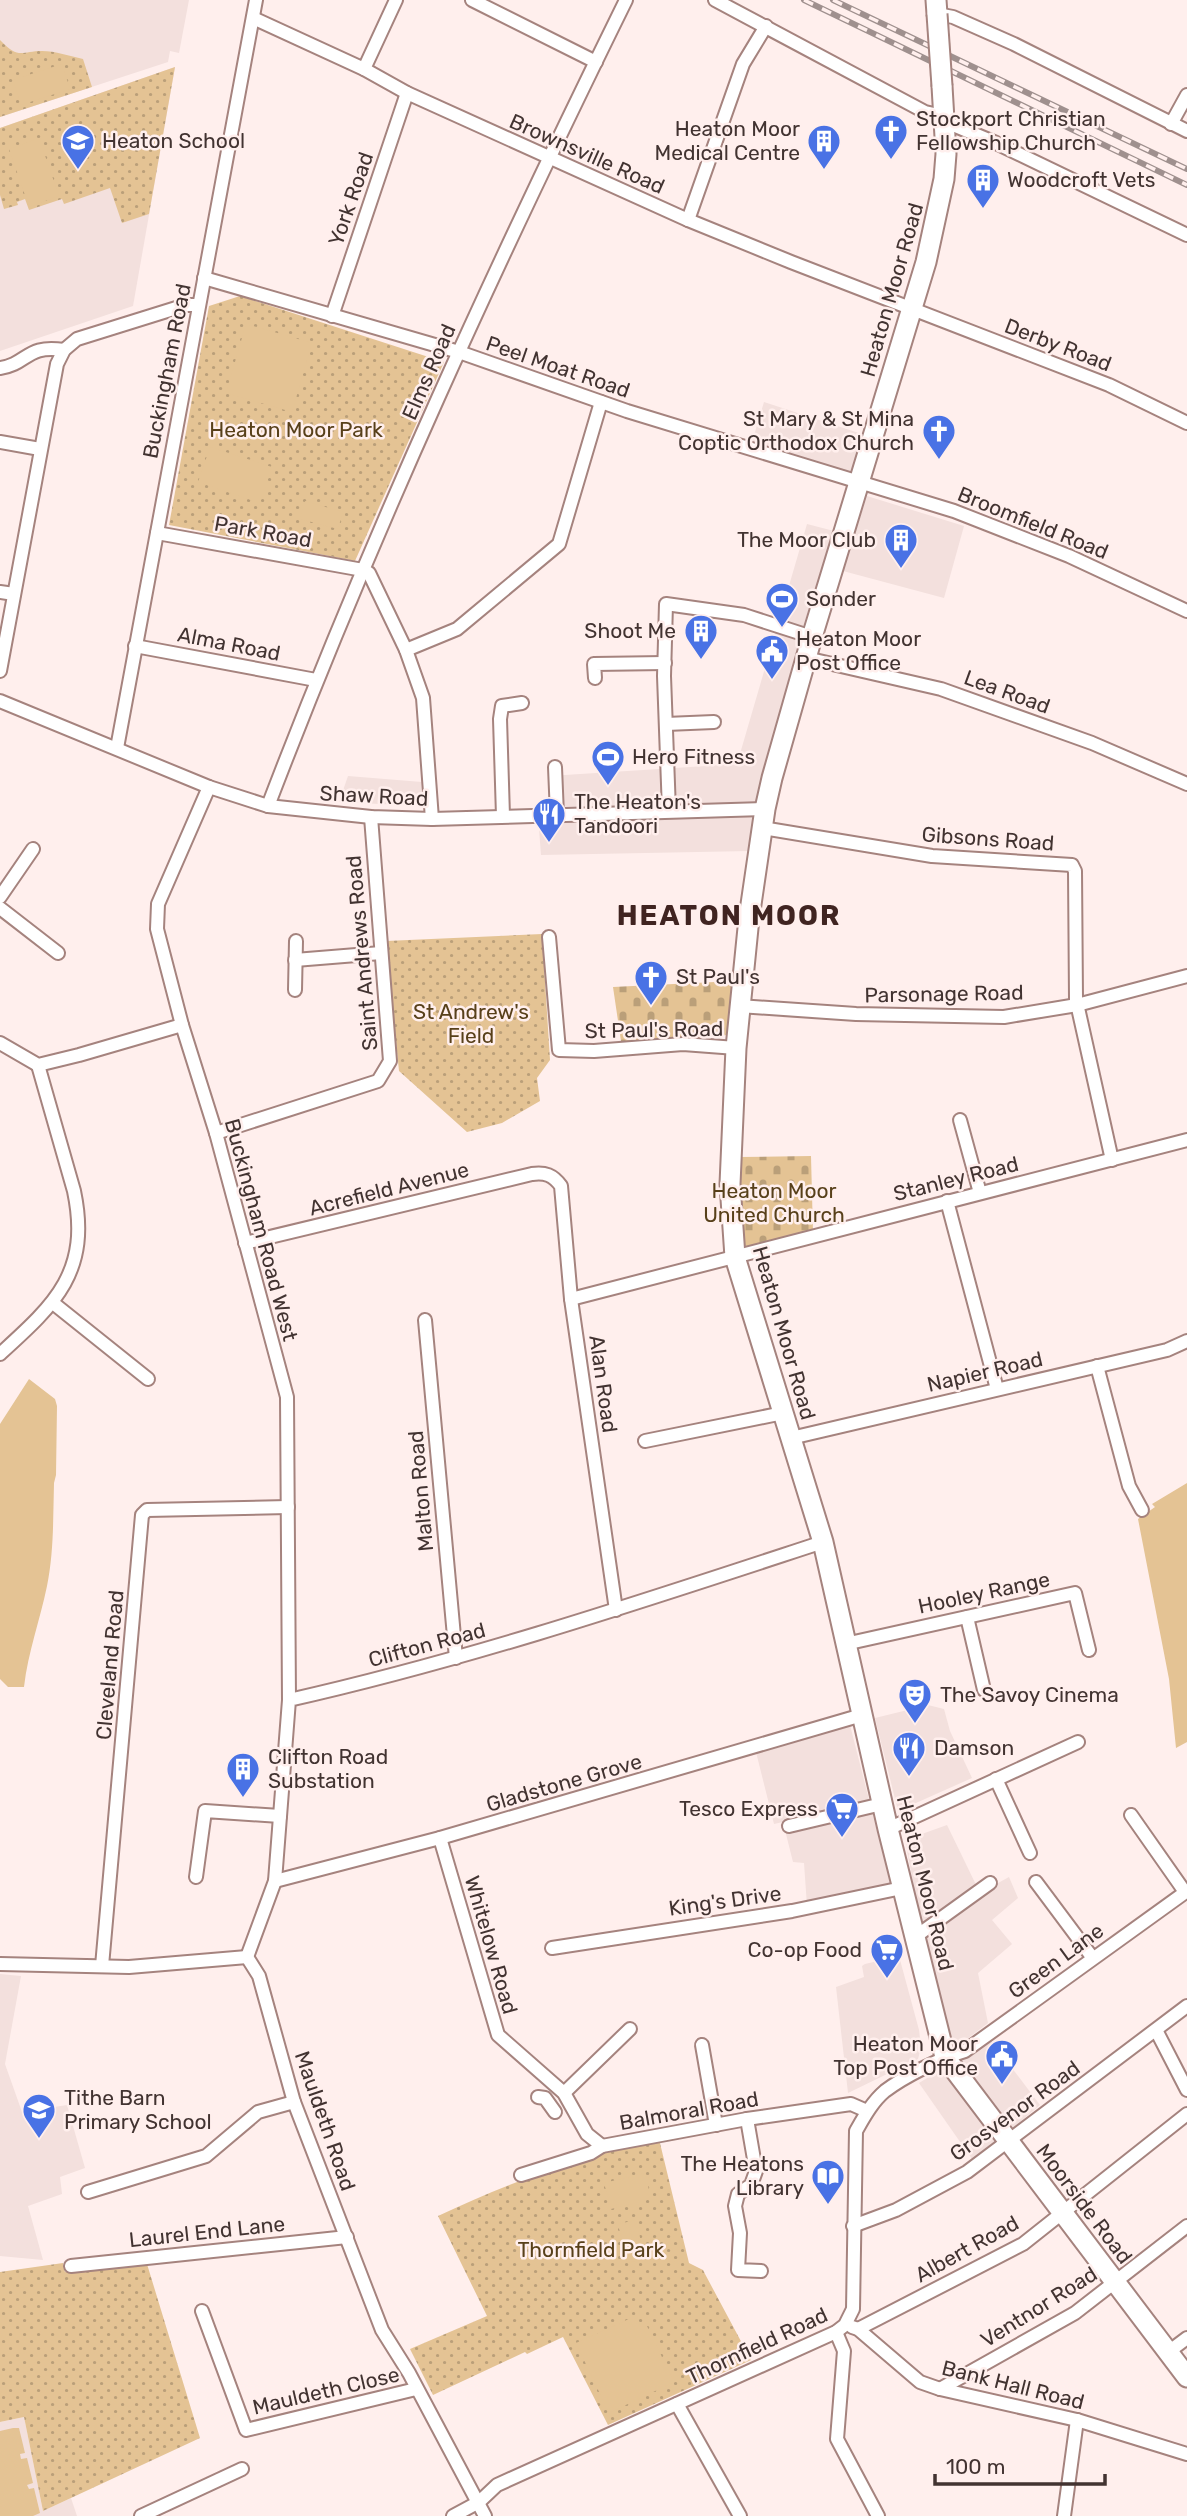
<svg xmlns="http://www.w3.org/2000/svg" width="1187" height="2516" font-family="Rubik,sans-serif">
  <style>
    .built { fill: #f3e0dd }
    .green { fill: url(#green-dots) }
    .cemetery { fill: url(#cemetery-stones) }
    .pitch { fill: #e4c394 }
    .lines { fill: none; stroke-linecap: round; stroke-linejoin: round }
    .minor-casing { stroke: #a5837e; stroke-width: 16 }
    .secondary-casing { stroke: #a5837e; stroke-width: 23 }
    .minor { stroke: #fff; stroke-width: 12 }
    .secondary { stroke: #fff; stroke-width: 19 }
    .rail-casing { stroke: #9f908e; stroke-width: 6 }
    .rail { stroke: #ffefed; stroke-width: 3.5; stroke-dasharray: 10; stroke-linecap: butt }
    .secondary-bridge-casing { stroke: #a5837e; stroke-width: 23; stroke-linecap: butt }
    .secondary-bridge { stroke: #fff; stroke-width: 19 }
    .labels { text-anchor: middle; stroke-width: 5; stroke-linejoin: round; paint-order: stroke }
    .poi-label { font-size: 21px; fill: #423331; stroke: #ffefed; text-anchor: start }
    .street-label { font-size: 21px; fill: #423331; stroke: #ffefed }
    .park-label { font-size: 21px; fill: #58401a; stroke: #ffefed }
    .district-label { font-size: 28px; font-weight: bold; letter-spacing: 2px; fill: #402421; stroke: #ffefed }
  </style>
  <defs>
    <pattern id="green-dots" width="8" height="8" patternUnits="userSpaceOnUse" patternTransform="scale(1.75)"><rect width="8" height="8" fill="#e4c394"/><path d="M2 2h.1M6 6h.1" fill="none" stroke="#ba9f79" stroke-width="1.8" stroke-linecap="round"/></pattern>
    <pattern id="cemetery-stones" width="16" height="16" patternUnits="userSpaceOnUse" patternTransform="scale(1.75)"><rect width="16" height="16" fill="#e4c394"/><path d="M2 7V4a2 2 0 0 1 4 0v3zM10 15v-3a2 2 0 0 1 4 0v3z" fill="#ba9f79"/></pattern>
  </defs>
  <rect width="100%" height="100%" fill="#ffefed"/>
  <g class="built">
    <polygon points="0,0 189,0 179,53 170,51 168,62 0,117"/>
    <polygon points="175,67 133,306 0,351 0,128"/>
    <polygon points="764,402 865,435 853,474 752,442"/>
    <polygon points="867,496 964,526 944,598 843,571"/>
    <polygon points="807,524 834,531 799,639 761,788 751,833 750,851 541,855 538,816 551,815 549,776 737,764"/>
    <polygon points="348,776 422,782 421,806 339,802"/>
    <polygon points="928,1705 944,1709 950,1731 972,1778 898,1811 875,1718"/>
    <polygon points="850,1725 892,1890 807,1906 804,1863 793,1862 783,1822 774,1824 756,1752"/>
    <polygon points="947,1825 980,1893 1009,1877 1018,1898 992,1920 1012,1944 978,1973 988,2023 954,2049 924,1941 905,1840"/>
    <polygon points="899,1956 919,2030 921,2047 918,2059 848,2093 836,1987 864,1977 862,1966 865,1964"/>
    <polygon points="0,1974 21,1976 5,2064 22,2112 67,2105 85,2168 60,2177 62,2194 28,2206 43,2260 0,2256"/>
    <polygon points="990,2039 1040,2105 1009,2131 960,2062"/>
    <polygon points="942,2069 995,2141 972,2159 919,2083"/>
    <polygon points="24,2417 43,2511 71,2498 77,2516 0,2516 0,2422"/>
  </g>
  <g class="green">
    <path d="M0,40C19,60 21,51 42,51C55,51 70,56 83,59L92,87L0,117Z"/>
    <polygon points="175,67 149,214 122,223 110,188 64,204 62,199 29,210 25,199 17,202 18,205 4,209 0,195 0,128"/>
    <polygon points="240,296 444,362 355,561 169,525 209,306"/>
    <polygon points="542,934 550,1060 537,1078 540,1101 502,1123 467,1132 399,1071 386,941"/>
    <path d="M659,2139L689,2263L703,2270L705,2274L751,2360L608,2425L563,2337L527,2354L525,2352L433,2395L410,2349L487,2316L438,2216C510,2182 581,2156 659,2139Z"/>
    <polygon points="63,2263 65,2272 147,2264 200,2438 43,2511 24,2417 0,2422 0,2272"/>
  </g>
  <g class="cemetery">
    <polygon points="735,981 727,1035 622,1048 613,987"/>
    <polygon points="811,1156 813,1233 738,1251 739,1157"/>
  </g>
  <g class="pitch">
    <polygon points="62,64 70,89 21,105 13,80"/>
    <polygon points="39,138 59,196 29,207 9,149"/>
    <polygon points="246,324 312,343 292,412 226,393"/>
    <polygon points="210,447 272,467 260,503 198,482"/>
    <polygon points="305,501 343,512 338,529 300,519"/>
    <path d="M29,1379L55,1399L57,1406L56,1475L54,1483C53,1517 54,1552 47,1586C40,1620 28,1652 24,1687H8L0,1679V1424Z"/>
    <polygon points="1187,1483 1187,1742 1176,1748 1169,1679 1138,1519 1155,1507 1152,1504"/>
    <polygon points="645,2173 651,2199 611,2209 604,2183"/>
    <polygon points="636,2220 645,2259 627,2263 618,2224"/>
    <polygon points="631,2318 647,2326 674,2382 609,2413 576,2343"/>
    <polygon points="13,2428 19,2428 25,2453 20,2454 21,2459 27,2458 33,2483 27,2485 29,2489 34,2488 40,2513 33,2516 0,2516 0,2431"/>
  </g>
  <g class="lines">
    <defs>
      <g id="minor">
        <polyline points="472,0 596,62"/>
        <polyline points="715,0 925,112 943,116"/>
        <polyline points="937,14 953,17 1014,44 1187,131"/>
        <polyline points="253,18 364,69 407,93 688,220 791,262 1109,385 1187,423"/>
        <polyline points="364,69 396,0"/>
        <polyline points="1171,124 1187,95"/>
        <polyline points="944,126 953,125 996,143 1187,235"/>
        <polyline points="688,220 743,64 766,26"/>
        <polyline points="204,278 459,352 627,411 954,511 1069,556 1187,611"/>
        <polyline points="332,316 407,93"/>
        <path d="M0,368C28,364 26,344 64,350"/>
        <polyline points="0,442 40,449"/>
        <polyline points="157,533 363,570 369,573 406,650 423,698 432,819"/>
        <polyline points="0,592 14,594"/>
        <polyline points="135,646 316,680"/>
        <polyline points="406,650 457,629 559,544 601,402"/>
        <polyline points="806,658 941,689 1092,743 1187,784"/>
        <polyline points="0,671 57,364 64,350 77,339 186,305 198,305"/>
        <polyline points="595,678 594,664 665,663"/>
        <polyline points="0,701 209,787 268,806 371,817 432,819 765,809"/>
        <polyline points="666,724 714,722"/>
        <polyline points="117,748 256,0"/>
        <polyline points="555,767 557,815"/>
        <polyline points="209,787 158,904 157,929 182,1025 216,1133 287,1397 289,1700"/>
        <path d="M268,806C373,531 496,264 626,0"/>
        <polyline points="669,811 664,676 666,604 744,615 812,637"/>
        <polyline points="503,816 500,719 502,706 522,703"/>
        <polyline points="762,828 932,856 1072,865 1075,871 1076,999 1112,1160"/>
        <polyline points="0,897 33,849"/>
        <polyline points="0,908 58,953"/>
        <polyline points="549,937 559,1050 594,1051 683,1044 736,1048"/>
        <polyline points="295,960 381,953"/>
        <polyline points="295,990 296,941"/>
        <polyline points="739,1006 856,1014 1004,1017 1077,1005 1187,976"/>
        <polyline points="0,1043 38,1065 79,1055 182,1025"/>
        <polyline points="960,1120 980,1193"/>
        <polyline points="216,1133 378,1081 390,1061 371,817"/>
        <polyline points="947,1201 997,1389"/>
        <path d="M245,1243L532,1174C545,1172 553,1175 561,1186L571,1299L616,1610"/>
        <polyline points="571,1299 1187,1140"/>
        <polyline points="53,1303 148,1379"/>
        <polyline points="425,1320 456,1658"/>
        <path d="M0,1354C55,1304 91,1272 74,1191L38,1065"/>
        <polyline points="1097,1366 1129,1486 1142,1510"/>
        <polyline points="791,1438 1167,1350 1187,1341"/>
        <polyline points="645,1441 783,1413"/>
        <polyline points="967,1617 984,1690"/>
        <polyline points="845,1644 1075,1593 1089,1650"/>
        <polyline points="996,1779 1030,1853"/>
        <polyline points="1131,1815 1185,1892"/>
        <polyline points="789,1826 882,1804"/>
        <polyline points="888,1829 1078,1742"/>
        <polyline points="440,1838 498,2035 564,2093 587,2134 602,2146"/>
        <polyline points="196,1877 205,1811 280,1816"/>
        <polyline points="275,1881 440,1838 862,1715"/>
        <polyline points="1036,1882 1092,1957"/>
        <polyline points="915,1937 990,1883"/>
        <polyline points="552,1948 792,1911 902,1888"/>
        <path d="M247,1957L275,1881L289,1700C471,1659 646,1600 823,1542"/>
        <polyline points="247,1957 259,1976 294,2102 382,2330 409,2373 485,2516"/>
        <polyline points="0,1964 129,1967 247,1957"/>
        <polyline points="102,1966 142,1515 147,1510 288,1507"/>
        <polyline points="1156,2030 1187,2090"/>
        <polyline points="702,2045 716,2125"/>
        <polyline points="564,2093 630,2029"/>
        <polyline points="538,2097 545,2098 555,2112"/>
        <polyline points="747,2119 756,2171 751,2185 738,2194 735,2206 740,2233 738,2270 761,2271"/>
        <polyline points="521,2175 591,2153 602,2146 747,2119 851,2104 867,2111"/>
        <polyline points="88,2192 206,2156 258,2112 294,2102"/>
        <polyline points="853,2226 896,2210 967,2172 1187,2006"/>
        <polyline points="71,2266 347,2237"/>
        <polyline points="202,2311 246,2430 416,2389"/>
        <polyline points="852,2327 858,2329 920,2382 940,2389 1077,2420 1187,2454"/>
        <polyline points="858,2329 1023,2244 1187,2114"/>
        <polyline points="836,2332 844,2351 837,2439 878,2516"/>
        <polyline points="1167,2353 1187,2338"/>
        <polyline points="940,2389 1075,2313 1187,2226"/>
        <polyline points="677,2404 740,2516"/>
        <polyline points="141,2516 242,2469"/>
        <path d="M453,2516L479,2502L497,2485L836,2332L845,2325L853,2309L856,2131C864,2117 872,2102 885,2091C905,2076 941,2058 965,2051L1187,1891"/>
        <polyline points="1064,2516 1077,2420"/>
      </g>
      <g id="secondary">
        <polyline points="936,0 937,14"/>
        <polyline points="942,86 946,154 944,179 926,262 812,637 772,778 765,809 749,918 736,1048 730,1184 735,1257 823,1542 888,1829 945,2057 1187,2377"/>
      </g>
    </defs>
    <use href="#minor" class="minor-casing"/>
    <use href="#secondary" class="secondary-casing"/>
    <use href="#minor" class="minor"/>
    <use href="#secondary" class="secondary"/>
    <defs>
      <g id="rail">
        <polyline points="804,0 1187,185"/>
        <polyline points="833,0 1187,169"/>
      </g>
    </defs>
    <use href="#rail" class="rail-casing"/>
    <use href="#rail" class="rail"/>
    <defs>
      <polyline id="secondary-bridge" points="937,14 942,86"/>
    </defs>
    <use href="#secondary-bridge" class="secondary-bridge-casing"/>
    <use href="#secondary-bridge" class="secondary-bridge"/>
  </g>
  <defs>
    <symbol id="church-pin" viewBox="-11 -11 22 30"><path d="M0 17L-7.5 6A9.5 9.5 0 1 1 7.5 6Z" fill="#4972e5" stroke="#ffefed"/><path d="M-1.2-6h2.4v3.5h3.3v2.4h-3.3V6h-2.4V-.1h-3.3v-2.4h3.3Z" fill="#fff"/></symbol>
    <symbol id="school-pin" viewBox="-11 -11 22 30"><path d="M0 17L-7.5 6A9.5 9.5 0 1 1 7.5 6Z" fill="#4972e5" stroke="#ffefed"/><path d="M0-5L7-2L0 1L-7-2ZM-4 1L0 2.5L4 1V4Q0 6-4 4Z" fill="#fff"/></symbol>
    <symbol id="building-pin" viewBox="-11 -11 22 30"><path d="M0 17L-7.5 6A9.5 9.5 0 1 1 7.5 6Z" fill="#4972e5" stroke="#ffefed"/><path d="M-4-6H4V6H1V3H-1V6H-4ZM-2.5-4.3h1.7v1.8h-1.7ZM.8-4.3h1.7v1.8H.8ZM-2.5-1h1.7V.8h-1.7ZM.8-1h1.7V.8H.8Z" fill="#fff"/></symbol>
    <symbol id="stadium-pin" viewBox="-11 -11 22 30"><path d="M0 17L-7.5 6A9.5 9.5 0 1 1 7.5 6Z" fill="#4972e5" stroke="#ffefed"/><path d="M0-5a6.5 5 0 1 0 0 10a6.5 5 0 1 0 0-10ZM-3.5-1.8h7v3.6h-7Z" fill="#fff"/></symbol>
    <symbol id="civic-pin" viewBox="-11 -11 22 30"><path d="M0 17L-7.5 6A9.5 9.5 0 1 1 7.5 6Z" fill="#4972e5" stroke="#ffefed"/><path d="M-.6-6.5H3V-4.5H.6V-3L4-1V1h2V6H-6V1h2V-1L-.6-3ZM-1.2 2.5V6h2.4V2.5Z" fill="#fff"/></symbol>
    <symbol id="restaurant-pin" viewBox="-11 -11 22 30"><path d="M0 17L-7.5 6A9.5 9.5 0 1 1 7.5 6Z" fill="#4972e5" stroke="#ffefed"/><path d="M-5-6h1v4h1v-4h1v4h1v-4h1v5L-1.5 .5V6h-2V.5L-5-1ZM5-6V6H3V1.5H1.5Q1.5-4 5-6Z" fill="#fff"/></symbol>
    <symbol id="theatre-pin" viewBox="-11 -11 22 30"><path d="M0 17L-7.5 6A9.5 9.5 0 1 1 7.5 6Z" fill="#4972e5" stroke="#ffefed"/><path d="M-5-5.5Q0-4 5-5.5V0Q5 5 0 6Q-5 5-5 0ZM-3.3-2.5H-1v1.5H-3.3ZM1-2.5H3.3v1.5H1ZM-2.8 1Q0 5.5 2.8 1Z" fill="#fff"/></symbol>
    <symbol id="supermarket-pin" viewBox="-11 -11 22 30"><path d="M0 17L-7.5 6A9.5 9.5 0 1 1 7.5 6Z" fill="#4972e5" stroke="#ffefed"/><path d="M-6-5.5h2.5l.6 2H6L4.5 2H-2.5L-4.4-4H-6ZM-1.5 3.2a1.3 1.3 0 1 0 .1 0ZM3 3.2a1.3 1.3 0 1 0 .1 0Z" fill="#fff"/></symbol>
    <symbol id="library-pin" viewBox="-11 -11 22 30"><path d="M0 17L-7.5 6A9.5 9.5 0 1 1 7.5 6Z" fill="#4972e5" stroke="#ffefed"/><path d="M-6-4Q-3-5.5-.7-3.5V5Q-3 3-6 4ZM6-4Q3-5.5 .7-3.5V5Q3 3 6 4Z" fill="#fff"/></symbol>
  </defs>
  <g fill-rule="evenodd">
    <use href="#church-pin" x="872" y="112" width="38" height="52"/>
    <use href="#school-pin" x="59" y="122" width="38" height="52"/>
    <use href="#building-pin" x="805" y="122" width="38" height="52"/>
    <use href="#building-pin" x="964" y="161" width="38" height="52"/>
    <use href="#church-pin" x="920" y="412" width="38" height="52"/>
    <use href="#building-pin" x="882" y="521" width="38" height="52"/>
    <use href="#stadium-pin" x="763" y="580" width="38" height="52"/>
    <use href="#building-pin" x="682" y="612" width="38" height="52"/>
    <use href="#civic-pin" x="753" y="632" width="38" height="52"/>
    <use href="#stadium-pin" x="589" y="738" width="38" height="52"/>
    <use href="#restaurant-pin" x="530" y="795" width="38" height="52"/>
    <use href="#church-pin" x="632" y="958" width="38" height="52"/>
    <use href="#theatre-pin" x="896" y="1676" width="38" height="52"/>
    <use href="#restaurant-pin" x="890" y="1729" width="38" height="52"/>
    <use href="#building-pin" x="224" y="1750" width="38" height="52"/>
    <use href="#supermarket-pin" x="823" y="1790" width="38" height="52"/>
    <use href="#supermarket-pin" x="868" y="1931" width="38" height="52"/>
    <use href="#civic-pin" x="983" y="2037" width="38" height="52"/>
    <use href="#school-pin" x="20" y="2091" width="38" height="52"/>
    <use href="#library-pin" x="809" y="2157" width="38" height="52"/>
  </g>
  <g class="labels">
    <g class="poi-label">
      <text x="916" y="126">Stockport Christian<tspan x="916" dy="24">Fellowship Church</tspan></text>
      <text x="800" y="136" text-anchor="end">Heaton Moor<tspan x="800" dy="24">Medical Centre</tspan></text>
      <text x="102" y="148">Heaton School</text>
      <text x="1007" y="187">Woodcroft Vets</text>
      <text x="914" y="426" text-anchor="end">St Mary &amp; St Mina<tspan x="914" dy="24">Coptic Orthodox Church</tspan></text>
      <text x="876" y="547" text-anchor="end">The Moor Club</text>
      <text x="806" y="606">Sonder</text>
      <text x="676" y="638" text-anchor="end">Shoot Me</text>
      <text x="796" y="646">Heaton Moor<tspan x="796" dy="24">Post Office</tspan></text>
      <text x="632" y="764">Hero Fitness</text>
      <text x="574" y="809">The Heaton's<tspan x="574" dy="24">Tandoori</tspan></text>
      <text x="676" y="984">St Paul's</text>
      <text x="940" y="1702">The Savoy Cinema</text>
      <text x="934" y="1755">Damson</text>
      <text x="268" y="1764">Clifton Road<tspan x="268" dy="24">Substation</tspan></text>
      <text x="818" y="1816" text-anchor="end">Tesco Express</text>
      <text x="862" y="1957" text-anchor="end">Co-op Food</text>
      <text x="978" y="2051" text-anchor="end">Heaton Moor<tspan x="978" dy="24">Top Post Office</tspan></text>
      <text x="64" y="2105">Tithe Barn<tspan x="64" dy="24">Primary School</tspan></text>
      <text x="804" y="2171" text-anchor="end">The Heatons<tspan x="804" dy="24">Library</tspan></text>
    </g>
    <g class="street-label">
      <text transform="translate(587 154) rotate(24)" y="7">Brownsville Road</text>
      <text transform="translate(351 199) rotate(-71)" y="7">York Road</text>
      <text transform="translate(892 290) rotate(-74)" y="7">Heaton Moor Road</text>
      <text transform="translate(1058 345) rotate(21)" y="7">Derby Road</text>
      <text transform="translate(558 367) rotate(19)" y="7">Peel Moat Road</text>
      <text transform="translate(167 371) rotate(-79)" y="7">Buckingham Road</text>
      <text transform="translate(429 372) rotate(-66)" y="7">Elms Road</text>
      <text transform="translate(1033 523) rotate(22)" y="7">Broomfield Road</text>
      <text transform="translate(263 532) rotate(10)" y="7">Park Road</text>
      <text transform="translate(229 644) rotate(11)" y="7">Alma Road</text>
      <text transform="translate(1007 692) rotate(20)" y="7">Lea Road</text>
      <text transform="translate(374 796) rotate(3)" y="7">Shaw Road</text>
      <text transform="translate(988 839) rotate(4)" y="7">Gibsons Road</text>
      <text transform="translate(362 953) rotate(-95)" y="7">Saint Andrews Road</text>
      <text transform="translate(944 994) rotate(-1)" y="7">Parsonage Road</text>
      <text transform="translate(654 1030) rotate(-1)" y="7">St Paul's Road</text>
      <text transform="translate(956 1179) rotate(-14)" y="7">Stanley Road</text>
      <text transform="translate(389 1189) rotate(-14)" y="7">Acrefield Avenue</text>
      <text transform="translate(261 1230) rotate(75)" y="7">Buckingham Road West</text>
      <text transform="translate(784 1333) rotate(74)" y="7">Heaton Moor Road</text>
      <text transform="translate(985 1372) rotate(-13)" y="7">Napier Road</text>
      <text transform="translate(603 1384) rotate(82)" y="7">Alan Road</text>
      <text transform="translate(421 1491) rotate(-95)" y="7">Malton Road</text>
      <text transform="translate(984 1593) rotate(-12)" y="7">Hooley Range</text>
      <text transform="translate(427 1645) rotate(-15)" y="7">Clifton Road</text>
      <text transform="translate(110 1665) rotate(-85)" y="7">Cleveland Road</text>
      <text transform="translate(564 1783) rotate(-16)" y="7">Gladstone Grove</text>
      <text transform="translate(925 1883) rotate(76)" y="7">Heaton Moor Road</text>
      <text transform="translate(725 1901) rotate(-8)" y="7">King's Drive</text>
      <text transform="translate(491 1945) rotate(74)" y="7">Whitelow Road</text>
      <text transform="translate(1056 1961) rotate(-36)" y="7">Green Lane</text>
      <text transform="translate(689 2111) rotate(-10)" y="7">Balmoral Road</text>
      <text transform="translate(1015 2111) rotate(-36)" y="7">Grosvenor Road</text>
      <text transform="translate(325 2121) rotate(71)" y="7">Mauldeth Road</text>
      <text transform="translate(1084 2204) rotate(53)" y="7">Moorside Road</text>
      <text transform="translate(207 2232) rotate(-6)" y="7">Laurel End Lane</text>
      <text transform="translate(967 2249) rotate(-29)" y="7">Albert Road</text>
      <text transform="translate(1039 2307) rotate(-32)" y="7">Ventnor Road</text>
      <text transform="translate(757 2346) rotate(-25)" y="7">Thornfield Road</text>
      <text transform="translate(1013 2385) rotate(14)" y="7">Bank Hall Road</text>
      <text transform="translate(326 2391) rotate(-13)" y="7">Mauldeth Close</text>
    </g>
    <g class="park-label">
      <text x="296" y="437">Heaton Moor Park</text>
      <text x="471" y="1019">St Andrew's<tspan x="471" dy="24">Field</tspan></text>
      <text x="774" y="1198">Heaton Moor<tspan x="774" dy="24">United Church</tspan></text>
      <text x="591" y="2257">Thornfield Park</text>
    </g>
    <g class="district-label">
      <text x="729" y="925">HEATON MOOR</text>
    </g>
  </g>
  <path d="M935 2474v10h170v-10" fill="none" stroke="#423331" stroke-width="3.5"/>
  <text x="946" y="2474" font-size="21" fill="#423331" stroke="#ffefed" stroke-width="5" paint-order="stroke">100 m</text>
</svg>
